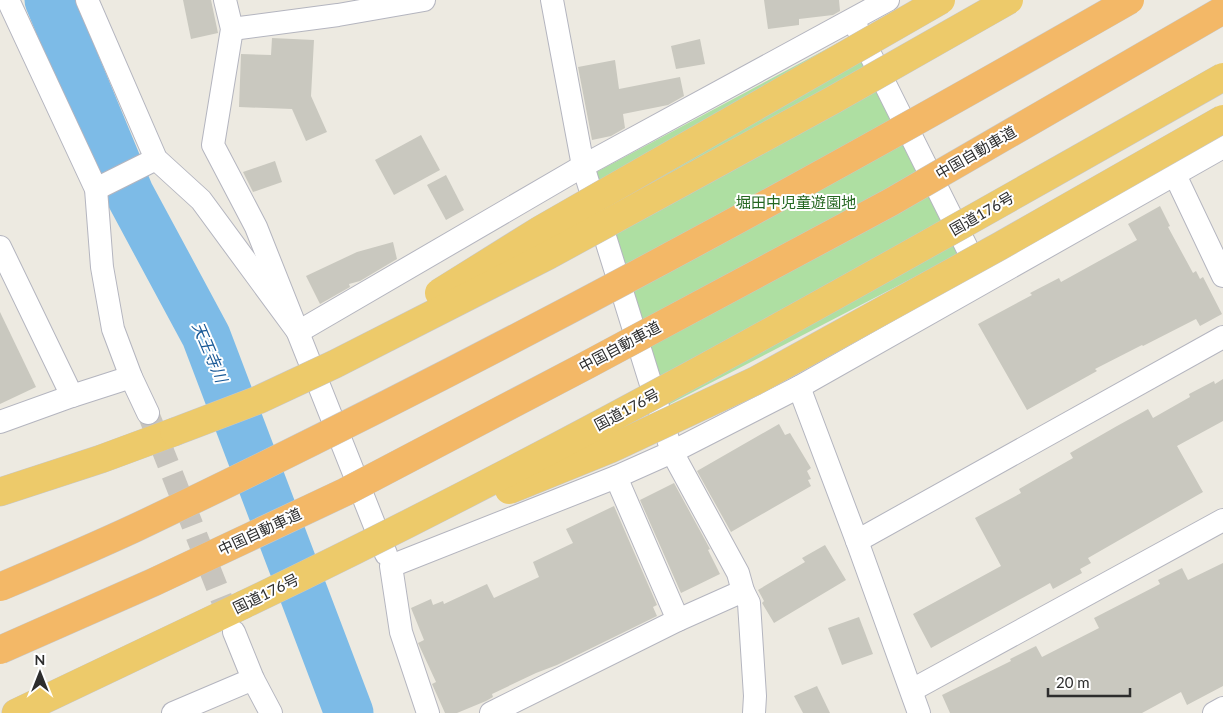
<svg xmlns="http://www.w3.org/2000/svg" width="1223" height="713" font-family="Lato,'Noto Sans JP',sans-serif">
  <style>
    .green { fill: #aedfa2 }
    .lines { fill: none; stroke-linecap: round; stroke-linejoin: round }
    .river { stroke: #7dbbe7; stroke-width: 49 }
    .building { fill: #c9c8bf }
    .minor-tunnel { stroke: #c7c4bd; stroke-width: 22; stroke-dasharray: 22 11; stroke-linecap: butt }
    .minor-casing { stroke: #b4b5bf; stroke-width: 24 }
    .trunk-casing { stroke: #c8c8c8; stroke-width: 29 }
    .minor { stroke: #fff; stroke-width: 22 }
    .trunk { stroke: #edca6a; stroke-width: 28 }
    .trunk-bridge-casing { stroke: #c8c8c8; stroke-width: 29; stroke-linecap: butt }
    .motorway-bridge-casing { stroke: #c8c8c8; stroke-width: 29; stroke-linecap: butt }
    .trunk-bridge { stroke: #edca6a; stroke-width: 28 }
    .motorway-bridge { stroke: #f3b867; stroke-width: 28 }
    .labels { text-anchor: middle; stroke-width: 4; stroke-linejoin: round; paint-order: stroke }
    .street-label { font-size: 15px; fill: #2d2d2d; stroke: #fff }
    .park-label { font-size: 15px; fill: #256721; stroke: #fff }
    .water-label { font-size: 16px; font-style: italic; fill: #185997; stroke: #fff }
  </style>
  <rect width="100%" height="100%" fill="#edeae1"/>
  <polygon class="green" points="851,36 961,253 666,406 591,175"/>
  <g class="lines">
    <polyline class="river" points="49,0 129,193 206,336 349,713"/>
  </g>
  <g class="building">
    <polygon points="183,0 211,0 218,33 191,39"/>
    <polygon points="764,0 839,0 840,11 833,15 799,19 799,25 768,29"/>
    <polygon points="272,38 314,40 311,96 327,132 306,141 292,109 239,107 241,54 271,55"/>
    <polygon points="700,39 705,64 676,69 671,46"/>
    <polygon points="615,60 619,89 680,77 684,96 668,105 623,114 625,128 611,136 592,140 578,67"/>
    <polygon points="421,135 440,170 394,195 375,160"/>
    <polygon points="275,161 282,182 253,192 243,172"/>
    <polygon points="446,175 464,210 446,220 427,185"/>
    <polygon points="1160,206 1170,226 1168,227 1193,273 1196,271 1200,279 1203,277 1222,314 1200,326 1196,319 1143,346 1142,345 1095,369 1097,371 1027,410 978,324 1032,295 1030,293 1059,278 1061,282 1137,240 1128,224"/>
    <polygon points="393,242 397,259 360,281 349,284 350,287 320,304 306,276 357,252"/>
    <polygon points="0,312 36,387 0,404"/>
    <polygon points="1223,379 1223,421 1177,446 1203,492 1088,558 1091,563 1080,569 1082,573 1053,589 1050,583 931,648 913,614 1001,566 975,518 1021,493 1019,489 1073,458 1070,453 1117,426 1148,409 1153,418 1190,397 1189,394 1214,381 1215,384"/>
    <polygon points="779,424 785,435 790,433 811,468 807,471 811,479 808,480 811,486 731,532 697,471"/>
    <polygon points="674,483 710,549 708,550 720,574 681,593 640,500"/>
    <polygon points="614,506 657,605 653,607 657,616 557,665 536,673 492,694 493,697 486,701 457,713 445,713 432,684 436,682 418,643 424,640 411,608 431,599 433,605 443,601 444,604 487,584 494,598 539,577 533,562 573,543 566,529"/>
    <polygon points="825,545 846,580 774,623 762,603 764,601 758,590 805,562 802,558"/>
    <polygon points="1223,563 1223,686 1187,705 1181,692 1142,713 950,713 942,695 1011,661 1010,659 1036,646 1042,657 1099,628 1094,618 1160,584 1158,580 1182,568 1188,580"/>
    <polygon points="859,617 873,654 842,665 828,628"/>
    <polygon points="817,686 830,713 803,713 794,696"/>
  </g>
  <g class="lines">
    <polyline class="minor-tunnel" points="148,413 233,628"/>
    <defs>
      <g id="minor">
        <polyline points="8,0 96,189 102,267 113,329 131,377 148,413"/>
        <polyline points="87,0 156,159 201,200 298,332 583,166 888,0"/>
        <polyline points="225,0 232,29 213,145 256,227 386,554"/>
        <polyline points="232,29 338,15 424,0"/>
        <polyline points="858,30 981,276"/>
        <polyline points="1175,175 1223,276"/>
        <polyline points="96,189 156,159"/>
        <polyline points="0,247 72,396"/>
        <polyline points="799,387 857,541 1223,337"/>
        <polyline points="0,422 72,396 131,377"/>
        <polyline points="616,477 678,620"/>
        <polyline points="857,541 919,713"/>
        <polyline points="234,632 253,679 271,713"/>
        <polyline points="912,690 1223,520"/>
        <polyline points="173,713 253,679"/>
        <polyline points="428,713 401,632 391,566 616,477 672,452 583,166 552,0"/>
        <polyline points="491,713 678,620 743,591"/>
        <polyline points="754,713 755,696 749,603 743,591 738,573 672,452 799,387 1223,147"/>
        <polyline points="1214,713 1223,708"/>
      </g>
      <g id="trunk">
        <polyline points="0,492 101,459 174,432"/>
        <polyline points="16,713 243,605"/>
      </g>
    </defs>
    <use href="#minor" class="minor-casing"/>
    <use href="#trunk" class="trunk-casing"/>
    <use href="#minor" class="minor"/>
    <use href="#trunk" class="trunk"/>
    <defs>
      <g id="trunk-bridge">
        <polyline points="439,293 540,230 941,0"/>
        <polyline points="174,432 258,400 335,364 549,255 833,100 1009,0"/>
        <polyline points="509,490 610,449 755,381 1000,246 1223,119"/>
        <path d="M243,605C578,445 900,260 1223,77"/>
      </g>
      <g id="motorway-bridge">
        <path d="M0,587C45,568 90,549 135,528C474,367 804,187 1130,0"/>
        <polyline points="0,650 154,582 345,492 587,365 891,202 1223,10"/>
      </g>
    </defs>
    <use href="#trunk-bridge" class="trunk-bridge-casing"/>
    <use href="#motorway-bridge" class="motorway-bridge-casing"/>
    <use href="#trunk-bridge" class="trunk-bridge"/>
    <use href="#motorway-bridge" class="motorway-bridge"/>
  </g>
  <g class="labels">
    <g class="street-label">
      <text transform="translate(976 153) rotate(-30)" y="5">中国自動車道</text>
      <text transform="translate(982 214) rotate(-30)" y="5">国道176号</text>
      <text transform="translate(620 347) rotate(-28)" y="5">中国自動車道</text>
      <text transform="translate(627 410) rotate(-28)" y="5">国道176号</text>
      <text transform="translate(260 532) rotate(-25)" y="5">中国自動車道</text>
      <text transform="translate(266 594) rotate(-26)" y="5">国道176号</text>
    </g>
    <g class="park-label">
      <text x="796" y="208">堀田中児童遊園地</text>
    </g>
    <g class="water-label">
      <text transform="translate(210 352) rotate(67)" y="6">天王寺川</text>
    </g>
  </g>
  <g transform="translate(40 673)" stroke="#ffffff" stroke-width="4" paint-order="stroke">
  <path d="M0-4L9 19L0 12L-9 19Z" fill="#2d2d2d"/>
  <text y="-8" font-size="14" font-weight="bold" text-anchor="middle" fill="#2d2d2d">N</text>
  </g>
  <path d="M1048 688v8h82v-8" fill="none" stroke="#2d2d2d" stroke-width="2.5"/>
  <text x="1056" y="688" font-size="15" fill="#2d2d2d" stroke="#ffffff" stroke-width="4" paint-order="stroke">20 m</text>
</svg>
